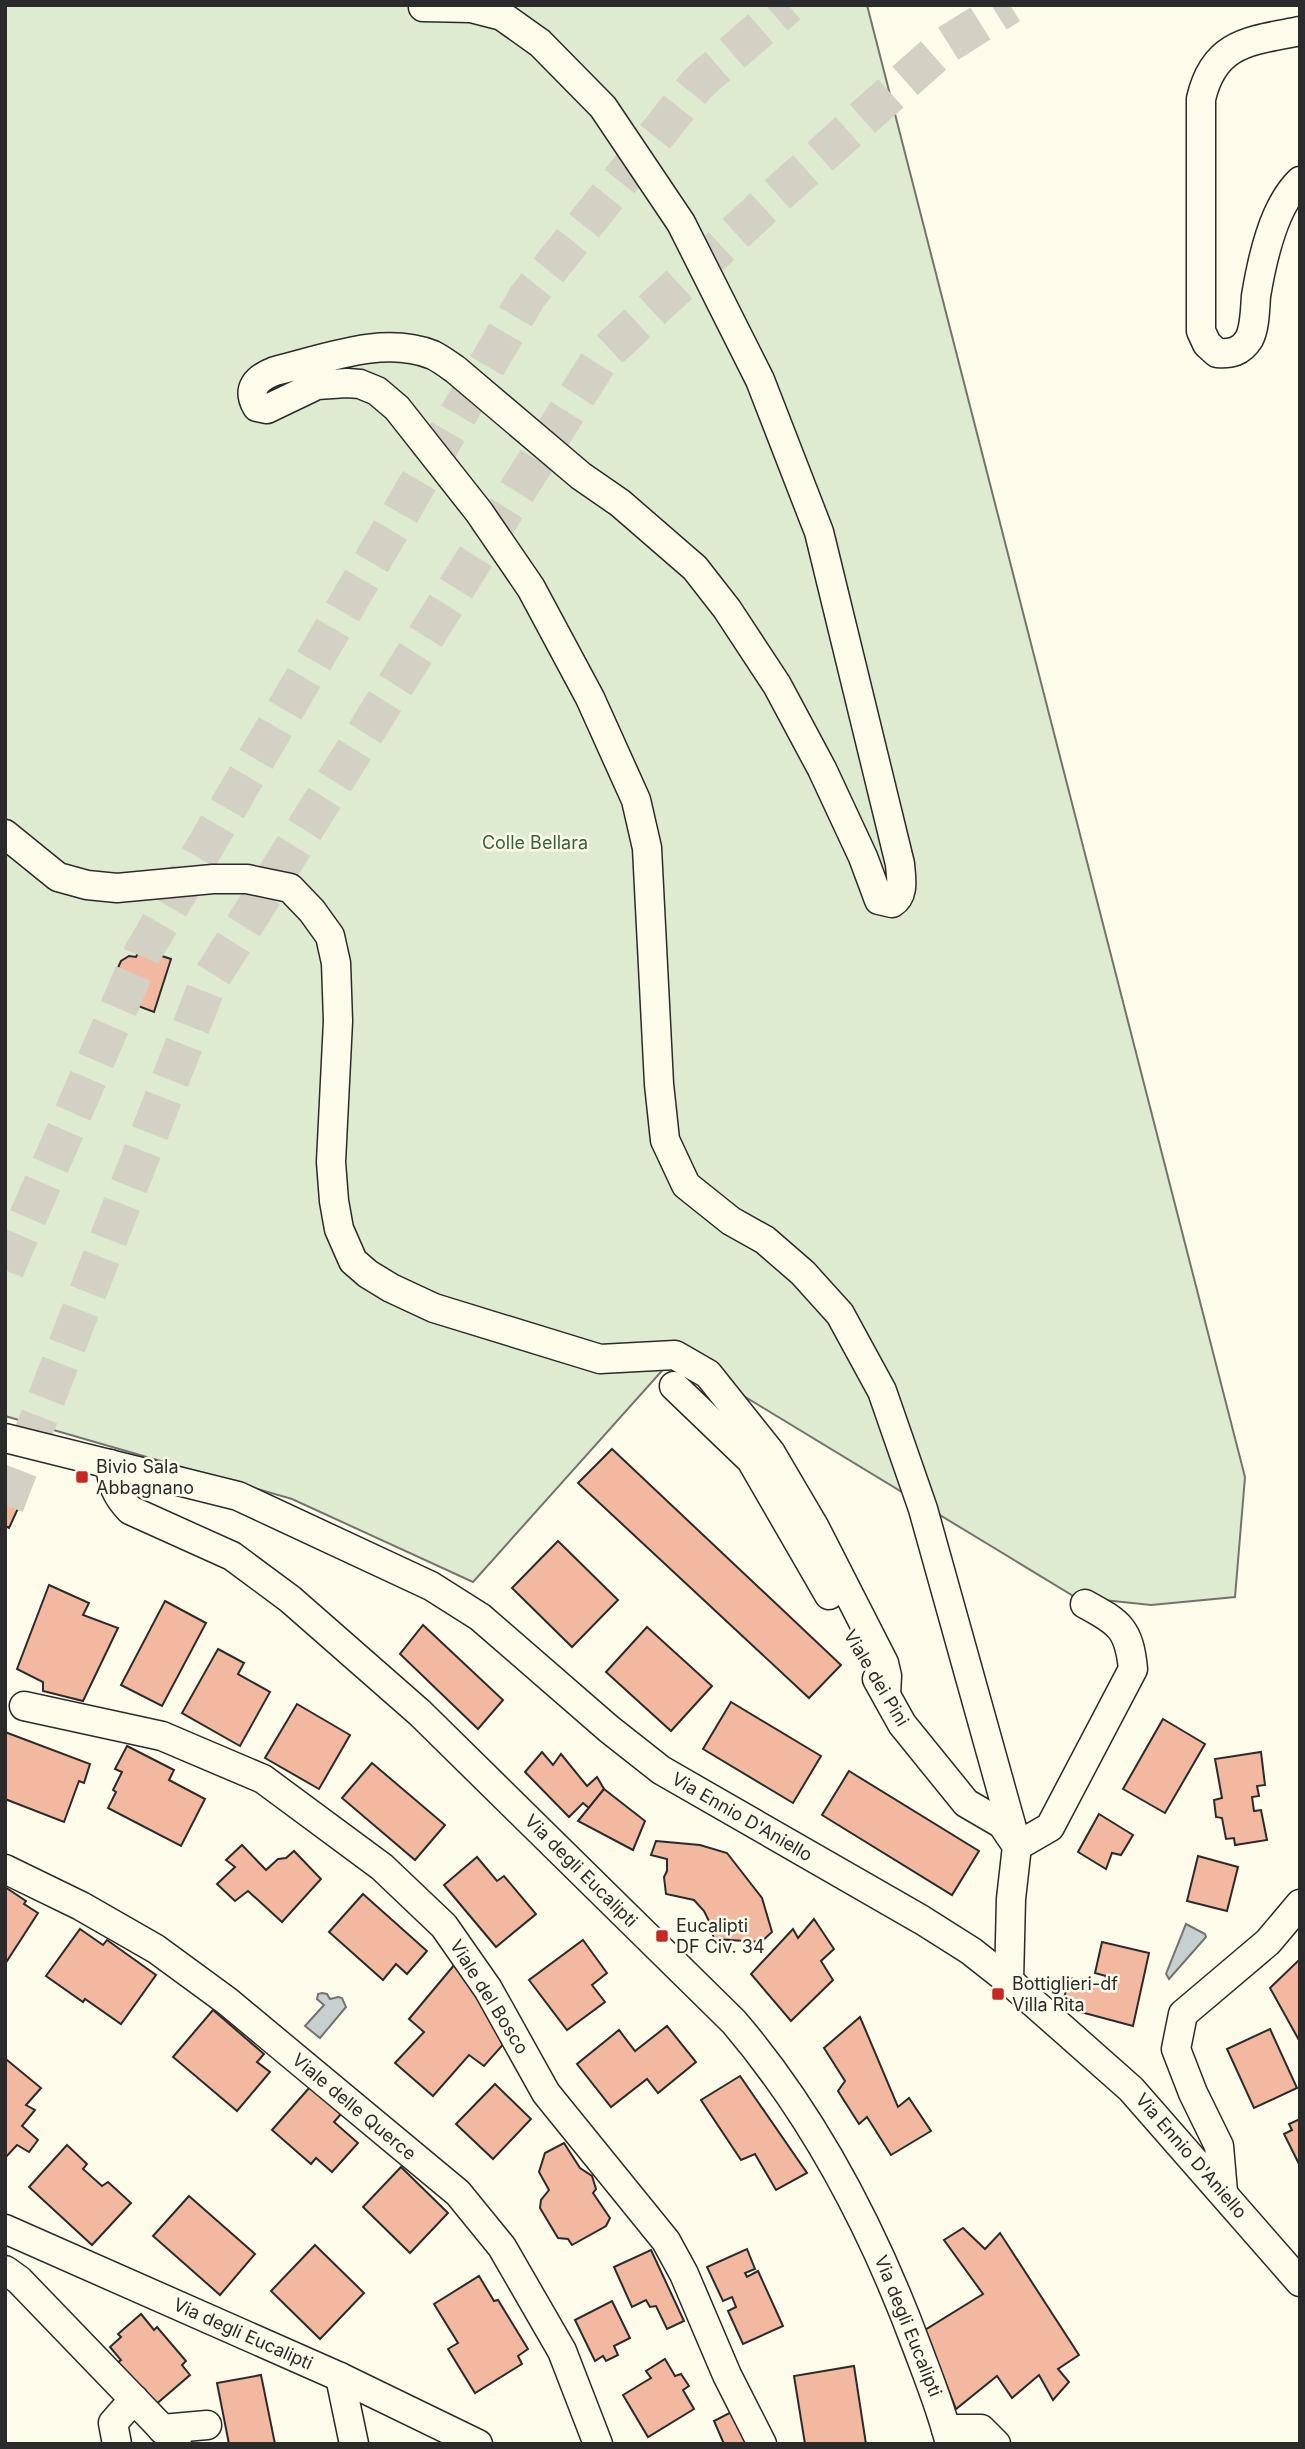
<svg xmlns="http://www.w3.org/2000/svg" width="1305" height="2449" font-family="Inter,sans-serif">
  <style>
    .green { fill: #deebd1; stroke: #74746e; stroke-width: 2 }
    .water { fill: #c7d0d0; stroke: #74746e; stroke-width: 2 }
    .building { fill: #f2b8a0; stroke: #2b2b2b; stroke-width: 2 }
    .lines { fill: none; stroke-linecap: round; stroke-linejoin: round }
    .highway-tunnel { stroke: #d3d1c4; stroke-width: 38; stroke-dasharray: 38 19; stroke-linecap: butt }
    .minor-casing { stroke: #2b2b2b; stroke-width: 31 }
    .minor { stroke: #fdfbea; stroke-width: 28 }
    .poi-dot { fill: #c62828; stroke: #fdfbea; stroke-width: 2.5 }
    .labels { text-anchor: middle; stroke-width: 5; stroke-linejoin: round; paint-order: stroke }
    .park-label { font-size: 18px; fill: #34623c; stroke: #fdfbea }
    .poi-label { font-size: 18px; fill: #2b2b2b; stroke: #fdfbea; text-anchor: start }
    .street-label { font-size: 18px; fill: #2b2b2b; stroke: #fdfbea }
  </style>
  <rect width="100%" height="100%" fill="#fdfbea"/>
  <polygon class="green" points="5,5 867,5 1245,1477 1235,1597 1151,1605 1075,1597 676,1355 473,1582 292,1499 5,1416"/>
  <g class="water">
    <polygon points="1186,1924 1205,1934 1206,1937 1169,1979 1166,1974"/>
    <polygon points="322,1993 327,1994 330,1999 338,1997 342,1998 346,2007 320,2038 305,2026 324,2005 317,1999 318,1994"/>
  </g>
  <g class="building">
    <polygon points="140,949 171,959 154,1012 106,994 121,961 129,956 136,957"/>
    <polygon points="612,1449 841,1665 809,1698 578,1483"/>
    <polygon points="5,1493 21,1502 9,1528 5,1526"/>
    <polygon points="558,1541 618,1600 572,1647 512,1588"/>
    <polygon points="49,1585 89,1603 83,1615 118,1628 83,1701 43,1691 43,1682 17,1669"/>
    <polygon points="165,1601 206,1623 162,1706 121,1685"/>
    <polygon points="423,1625 503,1700 478,1729 400,1654"/>
    <polygon points="647,1627 712,1686 671,1731 606,1672"/>
    <polygon points="218,1649 244,1663 238,1674 270,1692 240,1746 182,1713"/>
    <polygon points="731,1702 821,1756 793,1803 703,1749"/>
    <polygon points="297,1704 350,1735 319,1789 265,1758"/>
    <polygon points="1163,1719 1205,1744 1165,1813 1123,1789"/>
    <polygon points="5,1732 90,1764 84,1783 79,1781 64,1822 5,1799"/>
    <polygon points="127,1746 174,1770 169,1780 205,1799 181,1846 108,1808 116,1792 113,1790 122,1772 115,1769"/>
    <polygon points="542,1752 553,1765 561,1754 587,1786 597,1777 604,1789 589,1808 583,1803 569,1817 525,1772"/>
    <polygon points="1261,1752 1265,1785 1257,1786 1259,1796 1252,1797 1254,1811 1261,1810 1267,1840 1235,1845 1234,1838 1226,1839 1222,1818 1216,1817 1214,1800 1222,1798 1215,1759"/>
    <polygon points="372,1763 445,1825 415,1860 342,1798"/>
    <polygon points="849,1771 979,1851 952,1895 822,1815"/>
    <polygon points="604,1789 645,1821 633,1850 578,1821"/>
    <polygon points="1099,1814 1133,1835 1121,1855 1112,1853 1106,1869 1078,1852"/>
    <polygon points="656,1841 700,1845 727,1853 762,1898 772,1932 761,1942 714,1939 709,1921 704,1911 694,1900 666,1894 664,1877 667,1871 667,1859 651,1855"/>
    <polygon points="242,1845 266,1870 278,1859 286,1858 294,1851 321,1879 282,1922 248,1891 235,1901 217,1884 235,1867 226,1860"/>
    <polygon points="1198,1856 1238,1867 1227,1911 1187,1901"/>
    <polygon points="477,1857 497,1881 504,1876 536,1914 496,1947 444,1885"/>
    <polygon points="5,1887 26,1901 24,1904 38,1913 5,1964"/>
    <polygon points="363,1894 427,1951 407,1974 396,1964 383,1980 329,1932"/>
    <polygon points="814,1919 834,1949 821,1961 833,1980 791,2021 751,1974 793,1929 798,1938"/>
    <polygon points="80,1929 103,1945 107,1940 156,1975 121,2024 85,1999 83,2002 46,1976"/>
    <polygon points="583,1940 607,1973 592,1985 605,2002 567,2030 529,1980"/>
    <polygon points="1102,1942 1149,1953 1133,2026 1062,2007 1069,1978 1104,1985 1106,1976 1095,1973"/>
    <polygon points="1300,1959 1300,2042 1270,1988"/>
    <polygon points="455,1964 508,2039 484,2066 469,2055 433,2096 395,2063 424,2032 409,2019"/>
    <polygon points="213,2010 264,2054 257,2062 270,2072 237,2111 173,2057"/>
    <polygon points="860,2017 898,2107 909,2098 931,2131 891,2155 867,2117 859,2124 838,2091 845,2081 824,2048"/>
    <polygon points="667,2026 696,2062 658,2093 647,2079 611,2107 577,2064 619,2030 635,2051"/>
    <polygon points="1270,2029 1297,2088 1254,2108 1227,2049"/>
    <polygon points="7,2060 41,2088 26,2105 35,2110 22,2126 38,2140 29,2152 17,2145 5,2158 5,2062"/>
    <polygon points="740,2076 807,2173 776,2190 755,2154 741,2160 701,2100"/>
    <polygon points="495,2084 531,2119 493,2159 456,2124"/>
    <polygon points="310,2087 341,2114 334,2122 358,2143 332,2172 316,2158 311,2164 272,2130"/>
    <polygon points="1300,2119 1300,2166 1284,2134 1292,2130 1289,2124"/>
    <polygon points="564,2143 580,2168 592,2176 596,2189 593,2193 610,2218 606,2226 572,2245 568,2239 558,2238 540,2208 541,2200 549,2190 539,2172 545,2153"/>
    <polygon points="67,2145 87,2164 83,2169 102,2186 108,2182 131,2203 92,2245 29,2187"/>
    <polygon points="401,2167 448,2213 410,2253 363,2207"/>
    <polygon points="189,2196 255,2254 220,2295 153,2236"/>
    <polygon points="963,2228 985,2249 1000,2233 1079,2355 1058,2369 1069,2382 1053,2400 1039,2375 1012,2398 997,2376 956,2409 925,2330 983,2294 944,2240"/>
    <polygon points="315,2245 364,2293 320,2339 271,2291"/>
    <polygon points="747,2249 755,2269 745,2273 747,2277 758,2271 783,2326 743,2344 728,2311 736,2307 732,2297 723,2301 707,2267"/>
    <polygon points="651,2250 684,2321 667,2329 656,2306 650,2307 646,2300 632,2307 614,2267"/>
    <polygon points="479,2276 494,2301 498,2300 528,2349 518,2356 522,2364 475,2393 448,2349 458,2343 434,2304"/>
    <polygon points="612,2301 630,2338 614,2346 618,2355 606,2361 603,2356 595,2361 575,2320"/>
    <polygon points="141,2314 154,2330 157,2327 186,2361 182,2365 190,2375 154,2406 117,2363 121,2360 110,2347 121,2337 118,2334"/>
    <polygon points="665,2359 675,2376 681,2374 689,2386 683,2390 694,2409 648,2437 623,2395 651,2378 646,2371"/>
    <polygon points="854,2366 866,2444 805,2444 794,2376"/>
    <polygon points="261,2375 275,2444 229,2444 217,2383"/>
    <polygon points="739,2408 757,2444 724,2444 714,2421"/>
  </g>
  <g class="lines">
    <g class="highway-tunnel">
      <polyline points="5,1270 142,954 527,297 698,83 788,5"/>
      <polyline points="5,1505 208,983 602,356 770,201 943,47 1010,5"/>
    </g>
    <defs>
      <g id="minor">
        <path d="M423,7L471,8L502,16L540,43L603,107L681,223L760,380L819,532L900,864C901,878 905,895 892,903L879,900L863,857L822,769L777,685L727,609L695,568L620,503L581,476L456,370C449,365 441,359 433,355C383,335 325,359 275,371C257,378 246,388 257,407L267,409L317,385L347,383L360,384L377,391L397,408L479,512L531,588L590,698L636,800L647,848L659,1084L665,1140L686,1185L731,1221L765,1240L803,1273L840,1314L882,1391L923,1509L1017,1846L1050,1827L1133,1669C1129,1629 1120,1623 1085,1604"/>
        <path d="M1300,31C1250,41 1214,42 1201,99V331L1207,344L1217,353C1231,354 1241,352 1249,339C1255,328 1255,309 1256,296C1262,260 1273,207 1300,181"/>
        <polyline points="5,834 58,877 87,885 117,888 213,879 247,879 290,888 312,911 330,936 336,963 338,1021 331,1162 334,1201 339,1229 353,1261 368,1274 391,1288 434,1308 600,1359 675,1355 708,1374 771,1453 814,1526 884,1663 887,1676 886,1694"/>
        <polyline points="674,1386 751,1460 829,1595"/>
        <polyline points="5,1438 238,1496 431,1586 480,1617 609,1729 661,1770 922,1920 971,1951 1009,1981 1131,2089 1300,2282"/>
        <path d="M110,1464C112,1485 116,1495 130,1510L232,1556L290,1599L420,1713L734,2022C815,2117 874,2231 917,2347C929,2379 942,2411 950,2444"/>
        <polyline points="877,1679 902,1724 966,1803 1002,1824 1017,1846 1011,1899 1009,1981"/>
        <polyline points="24,1706 162,1736 263,1779 382,1867 444,1926 488,1989 546,2093 666,2241 684,2274 727,2375 762,2444"/>
        <polyline points="5,1869 81,1906 156,1949 227,2001 458,2193 502,2247 562,2351 598,2444"/>
        <polyline points="1223,2192 1219,2146 1193,2093 1176,2049 1183,2014 1268,1942 1300,1904"/>
        <polyline points="5,2229 340,2377 478,2444"/>
        <polyline points="5,2270 19,2280 177,2444"/>
        <polyline points="340,2377 354,2444"/>
        <polyline points="162,2429 207,2425"/>
        <polyline points="946,2429 981,2429 996,2444"/>
        <polyline points="117,2444 113,2423 134,2399"/>
      </g>
    </defs>
    <use href="#minor" class="minor-casing"/>
    <use href="#minor" class="minor"/>
  </g>
  <g class="poi-dot">
    <rect x="75" y="1470" width="14" height="14" rx="3.5"/>
    <rect x="655" y="1929" width="14" height="14" rx="3.5"/>
    <rect x="991" y="1987" width="14" height="14" rx="3.5"/>
  </g>
  <g class="labels">
    <g class="park-label">
      <text x="535" y="849">Colle Bellara</text>
    </g>
    <g class="poi-label">
      <text x="96" y="1473">Bivio Sala<tspan x="96" dy="21">Abbagnano</tspan></text>
      <text x="676" y="1932">Eucalipti<tspan x="676" dy="21">DF Civ. 34</tspan></text>
      <text x="1012" y="1990">Bottiglieri-df<tspan x="1012" dy="21">Villa Rita</tspan></text>
    </g>
    <g class="street-label">
      <text transform="translate(876 1678) rotate(59)" y="6">Viale dei Pini</text>
      <text transform="translate(742 1817) rotate(30)" y="6">Via Ennio D'Aniello</text>
      <text transform="translate(581 1871) rotate(45)" y="6">Via degli Eucalipti</text>
      <text transform="translate(489 1997) rotate(58)" y="6">Viale del Bosco</text>
      <text transform="translate(354 2107) rotate(40)" y="6">Viale delle Querce</text>
      <text transform="translate(1191 2156) rotate(49)" y="6">Via Ennio D'Aniello</text>
      <text transform="translate(908 2326) rotate(68)" y="6">Via degli Eucalipti</text>
      <text transform="translate(243 2334) rotate(24)" y="6">Via degli Eucalipti</text>
    </g>
  </g>
  <rect width="1305" height="2449" fill="none" stroke="#2b2b2b" stroke-width="14"/>
</svg>
